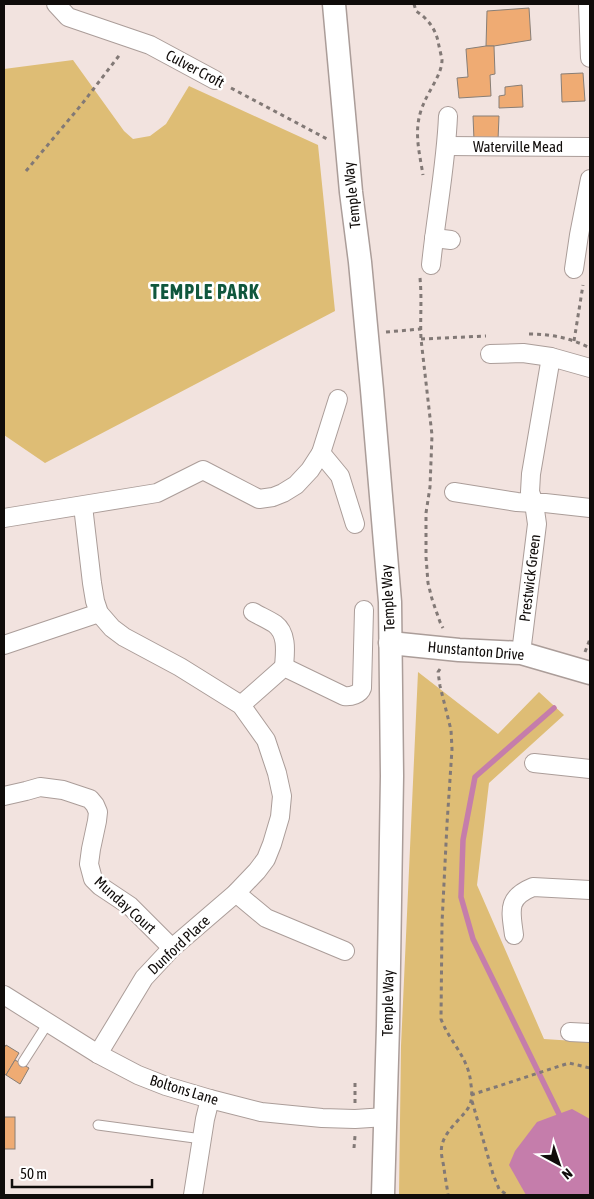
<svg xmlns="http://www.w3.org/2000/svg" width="594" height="1199" font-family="'Asap Condensed',sans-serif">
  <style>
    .green { fill: #debd75 }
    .water { fill: #c57dab }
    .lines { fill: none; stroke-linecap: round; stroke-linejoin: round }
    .stream { stroke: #c57dab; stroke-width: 5.5 }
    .building { fill: #efab73; stroke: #887e76 }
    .service-casing { stroke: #ab9d99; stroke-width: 11 }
    .minor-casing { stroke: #ab9d99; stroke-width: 20 }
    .tertiary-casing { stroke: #ab9d99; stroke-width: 25 }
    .path { stroke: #827976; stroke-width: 3; stroke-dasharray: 4 4; stroke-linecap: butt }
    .service { stroke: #fff; stroke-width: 9 }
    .minor { stroke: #fff; stroke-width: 18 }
    .tertiary { stroke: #fff; stroke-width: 22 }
    .labels { text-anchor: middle; stroke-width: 5; stroke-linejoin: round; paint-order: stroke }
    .street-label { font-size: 15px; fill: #100c0a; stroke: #fff }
    .district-label { font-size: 20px; font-weight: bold; letter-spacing: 1px; fill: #10573d; stroke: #fff }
  </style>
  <rect width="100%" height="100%" fill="#f2e3df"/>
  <g class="green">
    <polygon points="73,60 124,131 133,139 150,136 166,124 189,86 318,145 335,311 45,463 4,435 4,69"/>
    <polygon points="418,672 498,734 539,692 564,715 489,783 477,885 544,1039 590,1042 590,1195 399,1195 401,1046"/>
  </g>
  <polygon class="water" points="572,1109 590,1119 590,1195 526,1195 509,1165 515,1151 537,1122"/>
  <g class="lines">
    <polyline class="stream" points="554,708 475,777 463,840 461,897 473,939 559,1114"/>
  </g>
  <g class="building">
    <polygon points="529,8 531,40 494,46 486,46 487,11"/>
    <polygon points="486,46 494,46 495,74 490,75 491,96 459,98 457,78 468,77 466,49"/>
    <polygon points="583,73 585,101 562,102 561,74"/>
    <polygon points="522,85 523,107 499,108 499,96 505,95 505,87"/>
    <polygon points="473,116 499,116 498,140 474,140"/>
    <polygon points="6,1045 19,1053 6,1075 4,1074 4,1048"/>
    <polygon points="15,1060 29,1068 20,1084 6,1075"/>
    <rect x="4" y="1117" width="11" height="32"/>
  </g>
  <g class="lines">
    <defs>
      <g id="service">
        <polyline points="23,1062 48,1023"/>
        <polyline points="98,1125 202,1139"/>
      </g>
      <g id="minor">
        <polyline points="56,4 68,17 150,45 215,80"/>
        <polyline points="588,4 590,58"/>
        <polyline points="447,146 590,147"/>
        <polyline points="434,238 451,240"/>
        <path d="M431,265C436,215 446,166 448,116"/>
        <polyline points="574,269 579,235 590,179"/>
        <polyline points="490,354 523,353 551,357 590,368"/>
        <polyline points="321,453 338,399"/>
        <polyline points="454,492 517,502 534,503 545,503 590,508"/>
        <polyline points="83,506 92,583 95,601 99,613 112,628 124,637 180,667 241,705 266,740 277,773 282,796 280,817 272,844 266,859 257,871 236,893 172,948 144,978 98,1054"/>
        <polyline points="4,518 157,493 203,470 259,499 273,497 283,493 296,485 310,470 321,453 340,476 355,524"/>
        <path d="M253,612C260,616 269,620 275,624C288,634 285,653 284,667"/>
        <polyline points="4,645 99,613"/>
        <polyline points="521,653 537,524 534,503 530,492 531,474 551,357"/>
        <path d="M241,705L284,667L344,696C351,697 360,694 362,688L364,610"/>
        <polyline points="534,763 590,769"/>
        <polyline points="4,796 26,791 40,787 63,790 90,799 95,805 98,812 97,821 91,849 89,864 93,879 100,886 130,906 172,948"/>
        <polyline points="236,893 266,918 345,951"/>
        <path d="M514,935C511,911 506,898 533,887L590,890"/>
        <polyline points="4,995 98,1054 138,1075 166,1086 210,1099 261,1112 322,1118 355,1119 386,1117"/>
        <polyline points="570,1032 590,1033"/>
        <polyline points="193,1195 205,1119 210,1099"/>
      </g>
      <g id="tertiary">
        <polyline points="334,4 351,192 360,262 372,390 390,602 392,776 388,1026 383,1195"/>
        <polyline points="390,643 459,650 521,653 590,673"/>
      </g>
    </defs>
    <use href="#service" class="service-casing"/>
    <use href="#minor" class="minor-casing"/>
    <use href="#tertiary" class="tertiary-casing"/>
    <g class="path">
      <path d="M414,4L416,11C427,18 435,28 438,41C439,47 441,54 442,60C442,74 429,90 424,103C422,107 420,113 419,118C415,137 420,156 423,175"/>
      <polyline points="231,88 327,139"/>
      <polyline points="26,171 82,104 121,53"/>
      <path d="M420,278C422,299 420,319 421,339L432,435L430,487L426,513V557L428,583L432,599L440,622L443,628"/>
      <polyline points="386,332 421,329"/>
      <path d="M529,334C551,334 571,338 590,348"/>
      <polyline points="421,339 486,336"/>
      <polyline points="574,341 583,285"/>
      <polyline points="585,652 590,639"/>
      <path d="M440,669L438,672L440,686L451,730L452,749L447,824L442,923L441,1019C450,1043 469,1057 471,1085C472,1090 472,1096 471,1101C469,1114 446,1127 442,1145C440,1153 443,1161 444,1168C445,1177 447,1186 448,1195"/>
      <polyline points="471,1095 569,1063 590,1068"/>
      <polyline points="472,1101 493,1174 499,1189 507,1195"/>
      <polyline points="355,1103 355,1083"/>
      <polyline points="354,1148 355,1136"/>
    </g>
    <use href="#service" class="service"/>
    <use href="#minor" class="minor"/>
    <use href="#tertiary" class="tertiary"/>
  </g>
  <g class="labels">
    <g class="street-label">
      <text transform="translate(195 69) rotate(28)" y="5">Culver Croft</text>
      <text x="518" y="152">Waterville Mead</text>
      <text transform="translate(352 195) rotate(-96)" y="5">Temple Way</text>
      <text transform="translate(530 578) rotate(-83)" y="5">Prestwick Green</text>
      <text transform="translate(388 598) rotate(-93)" y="5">Temple Way</text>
      <text transform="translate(476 651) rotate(5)" y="5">Hunstanton Drive</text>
      <text transform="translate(125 905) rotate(42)" y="5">Munday Court</text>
      <text transform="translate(179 945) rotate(-43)" y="5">Dunford Place</text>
      <text transform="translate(388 1003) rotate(-89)" y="5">Temple Way</text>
      <text transform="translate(184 1090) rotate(17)" y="5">Boltons Lane</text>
    </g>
    <g class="district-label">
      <text x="205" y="299">TEMPLE PARK</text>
    </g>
  </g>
  <rect width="594" height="1199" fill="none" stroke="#100c0a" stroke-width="10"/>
  <g transform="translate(559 1164) rotate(140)" stroke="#ffffff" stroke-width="4" paint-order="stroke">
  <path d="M0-4L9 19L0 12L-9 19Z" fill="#100c0a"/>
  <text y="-8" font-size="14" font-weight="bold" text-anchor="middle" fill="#100c0a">N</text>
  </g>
  <path d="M12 1179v8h140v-8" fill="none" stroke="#100c0a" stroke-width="2.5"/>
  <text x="20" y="1179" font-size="15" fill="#100c0a" stroke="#ffffff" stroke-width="4" paint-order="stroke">50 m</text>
</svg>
